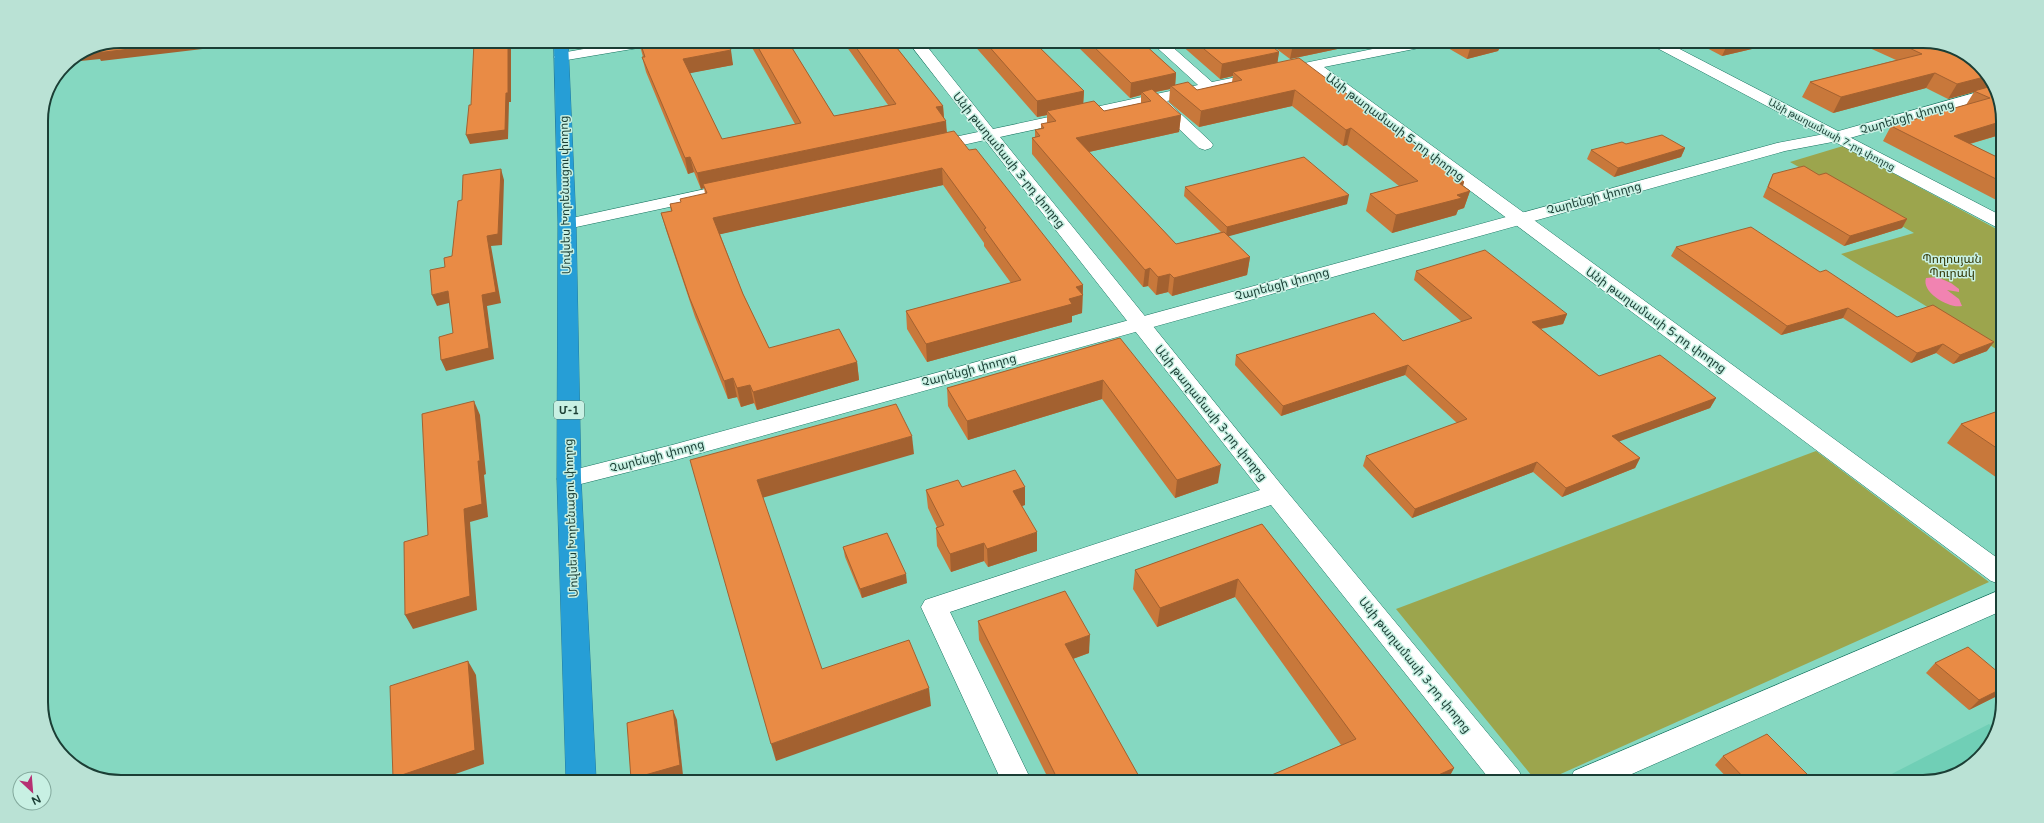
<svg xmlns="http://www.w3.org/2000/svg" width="2044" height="823" font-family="'Varela Round','Noto Sans Armenian',sans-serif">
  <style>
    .built { fill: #70cfb6 }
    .green { fill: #9ca54d }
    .water { fill: #f183b1 }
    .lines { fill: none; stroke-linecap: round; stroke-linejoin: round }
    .street-casing { stroke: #177360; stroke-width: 1 }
    .secondary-casing { stroke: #177360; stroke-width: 1 }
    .highway-casing { stroke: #227c9e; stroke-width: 1 }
    .street { fill: #fff; fill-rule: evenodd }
    .secondary { fill: #fff; fill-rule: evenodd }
    .highway { fill: #269ed6; fill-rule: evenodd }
    .wall { fill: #c8783b }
    .shaded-wall { fill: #a36130 }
    .building { fill: #e98b45; stroke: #a36130 }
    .labels { text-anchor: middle; stroke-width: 3; stroke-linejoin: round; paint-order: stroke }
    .far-street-label { font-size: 10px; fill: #1b3e35; stroke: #c8f0e3 }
    .shield { fill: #c8f0e3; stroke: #4f7369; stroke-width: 1 }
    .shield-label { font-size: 11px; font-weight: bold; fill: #1b3e35 }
    .street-label { font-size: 12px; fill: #1b3e35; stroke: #c8f0e3 }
    .park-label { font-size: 12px; fill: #333704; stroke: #c8f0e3 }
    .rim { fill: none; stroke: #1b3e35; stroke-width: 2 }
  </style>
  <rect width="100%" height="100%" fill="#85d8c1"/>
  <polygon class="built" points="1989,724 1997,731 1968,768 1924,782 1876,782"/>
  <g class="green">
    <polygon points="1843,146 2002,232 2001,352 1841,254 1914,233 1790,162"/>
    <polygon points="1816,451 1989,582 1545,781 1536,781 1396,609"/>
  </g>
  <path class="water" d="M1937,277L1951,283L1959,289V292L1947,290L1959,299L1962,306C1950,309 1921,293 1926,278Z"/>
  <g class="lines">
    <defs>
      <g id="street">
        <polygon points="909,43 947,43 945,46 929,49 993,129 1198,85 1152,43 1168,43 1212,82 1397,44 1426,44 1424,47 1324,67 2000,560 2000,584 1991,581 1309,70 1167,101 1211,142 1213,145 1211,148 1205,150 1199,148 1153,104 1000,137 1284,488 1519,771 1524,781 1491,781 1271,505 950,612 1031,780 1001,780 921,607 925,600 1260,490 985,140 932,152 926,151 924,147 926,143 978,132"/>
        <polygon points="1655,45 1672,45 2002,216 2002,228 1996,227 1657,48"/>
        <polygon points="710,188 716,189 719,193 716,197 567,229 561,228 558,224 561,220 567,219"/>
        <polygon points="2000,590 1999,612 1616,781 1569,781 1574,771"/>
      </g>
      <g id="secondary">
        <polygon points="623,42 657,42 655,45 650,46 561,61 556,60 554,57 556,54 561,53"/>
        <polygon points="1992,88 1996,96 1843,140 1785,151 672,461 569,487 561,485 557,479 561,473 569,471 672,445 1777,143 1835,132"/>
      </g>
      <polygon id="highway" points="554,42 568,42 576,224 581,479 596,779 566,779 557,479 558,224"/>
    </defs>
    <use href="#street" class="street-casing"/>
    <use href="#secondary" class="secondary-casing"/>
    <use href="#highway" class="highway-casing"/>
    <use href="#street" class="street"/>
    <use href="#secondary" class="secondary"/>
    <use href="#highway" class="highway"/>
  </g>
  <g class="wall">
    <polygon points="639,42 726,42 733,65 689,73 722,139 795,124 750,44 750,42 789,43 834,116 888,105 844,43 893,43 943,106 944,117 947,133 969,150 1083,285 1082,313 1072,316 1072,322 927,362 907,329 906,311 1011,283 984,246 984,243 943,185 720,234 743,294 769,348 857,362 859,380 757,410 754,403 741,407 737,397 728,399 695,317 666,230 661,213 671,211 670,204 681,202 705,194 704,188 701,189 694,172 688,174 646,72 642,57 643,57"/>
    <polygon points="972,43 1038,43 1038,46 1084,91 1083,104 1104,111 1141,103 1141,95 1130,98 1074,43 1143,43 1176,73 1175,85 1197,90 1232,82 1233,76 1220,79 1180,44 1269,44 1279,52 1277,63 1464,182 1463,186 1470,191 1464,208 1458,210 1456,215 1392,233 1366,211 1370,194 1399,186 1347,145 1343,146 1292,106 1199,127 1169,102 1170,89 1155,92 1181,115 1179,132 1089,152 1176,244 1221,232 1184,196 1185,187 1347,204 1228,236 1250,257 1247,275 1172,296 1168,292 1156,295 1148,286 1143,287 1032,154 1032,138 1035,137 1035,130 1041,129 1041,124 1047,123 1047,115 1037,117"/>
    <polygon points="1270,44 1361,44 1290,59"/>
    <polygon points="1441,44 1511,44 1504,46 1503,48 1499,49 1498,51 1467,59"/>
    <polygon points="1701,45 1769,45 1722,56"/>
    <polygon points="1863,45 1949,45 1987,72 2003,115 2003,134 1970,144 2003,160 2002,203 1883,141 1891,126 1966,105 1974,92 1948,99 1926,88 1833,113 1802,97 1810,82 1896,60"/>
    <polygon points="1626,144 1685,148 1681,157 1614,177 1587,159 1591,150"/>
    <polygon points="1773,174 1907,219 1902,228 1844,246 1763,197 1769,183"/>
    <polygon points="1676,247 1820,272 1897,317 1987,351 1953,364 1936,353 1911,363 1843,318 1781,335 1671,256"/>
    <polygon points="1416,271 1567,314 1563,324 1541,329 1599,376 1716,398 1710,408 1619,441 1640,458 1635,468 1562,497 1533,472 1412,518 1363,466 1366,456 1457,423 1405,375 1281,416 1235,365 1236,355 1403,341 1462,322 1414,280"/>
    <polygon points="1120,338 1218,483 1175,498 1102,399 968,440 948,406 947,388"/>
    <polygon points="2001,410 2000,480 1947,443 1961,424"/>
    <polygon points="962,487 1025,487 1025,505 1022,506 1037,551 988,567 984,561 951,572 937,546 936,528 937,527 928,508 926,490"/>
    <polygon points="1262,524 1454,768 1447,781 1260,780 1341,745 1235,597 1157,627 1133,589 1135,570"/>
    <polygon points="843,547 907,583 862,598 845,557"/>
    <polygon points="978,621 1089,653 1073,659 1141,780 1049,780 979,640"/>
    <polygon points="1935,663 1999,695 1969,710 1926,673"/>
    <polygon points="1723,756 1804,782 1731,782 1715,765"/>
  </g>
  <g class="shaded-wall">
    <polygon points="197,41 215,41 211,48 101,61 100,59 71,62 70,60 83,52 98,50"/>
    <polygon points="508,42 511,42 511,102 509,102 508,139 470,144 466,135 506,93"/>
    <polygon points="1293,44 1361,44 1290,59"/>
    <polygon points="1474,44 1511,44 1504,46 1503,48 1499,49 1498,51 1467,59 1471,45"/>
    <polygon points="1727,45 1769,45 1722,56"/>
    <polygon points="731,50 733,65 686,74 683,59"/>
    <polygon points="1279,52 1277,66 1233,72 1233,76 1220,79 1222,64"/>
    <polygon points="1176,73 1175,88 1171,86 1170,89 1145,94 1142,92 1141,95 1130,98 1131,83"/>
    <polygon points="1935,73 1926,88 1833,113 1841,97"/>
    <polygon points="1988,76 1992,87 1948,99 1957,84"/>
    <polygon points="1295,90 1292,106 1199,127 1201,111"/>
    <polygon points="1084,91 1083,107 1047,111 1047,115 1037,117 1037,101"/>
    <polygon points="943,106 944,121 936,107"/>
    <polygon points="1181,115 1179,132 1075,155 1076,138"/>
    <polygon points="946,121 947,136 703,184 704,188 701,189 697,173"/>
    <polygon points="2003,121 2003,134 1944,151 1954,136"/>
    <polygon points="1351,128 1347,145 1343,146 1346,130"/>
    <polygon points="1685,148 1681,157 1614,177 1618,168"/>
    <polygon points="690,157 694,172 688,174 685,158"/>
    <polygon points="942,168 943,185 717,235 713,218"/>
    <polygon points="501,169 504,180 502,245 491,246 501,303 487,306 494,359 446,371 441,360 482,295 487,236"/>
    <polygon points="1464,182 1460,194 1470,191 1464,208 1458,210 1456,215 1392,233 1396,215 1459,183"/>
    <polygon points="1349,195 1347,204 1226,237 1227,227"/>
    <polygon points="1907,219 1902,228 1844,246 1850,236"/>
    <polygon points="1250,257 1247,275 1172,296 1174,278"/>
    <polygon points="1150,268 1148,286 1143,287 1145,270"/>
    <polygon points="1170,274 1168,292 1156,295 1158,277"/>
    <polygon points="1083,285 1082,313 1072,316 1072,322 927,362 926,344 1069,299 1076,287"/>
    <polygon points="448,291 453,302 437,306 432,295"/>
    <polygon points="1848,308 1843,318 1781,335 1787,326"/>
    <polygon points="1567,314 1563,324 1529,331 1532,322"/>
    <polygon points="1994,342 1987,351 1953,364 1960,355"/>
    <polygon points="1943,344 1936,353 1911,363 1917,353"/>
    <polygon points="857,362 859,380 757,410 753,392"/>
    <polygon points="1408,365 1405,375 1281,416 1283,406"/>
    <polygon points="733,378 737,397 728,399 724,381"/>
    <polygon points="1103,380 1102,399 968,440 967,421"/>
    <polygon points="750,385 754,403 741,407 737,388"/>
    <polygon points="1716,398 1710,408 1607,446 1612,436"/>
    <polygon points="474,401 480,415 486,474 484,475 488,517 470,522 477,610 413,629 405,615 464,509 478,461"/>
    <polygon points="912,436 914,454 762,498 757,480"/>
    <polygon points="1640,458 1635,468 1562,497 1566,488"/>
    <polygon points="1537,462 1533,472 1412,518 1415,509"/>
    <polygon points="1221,465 1218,483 1175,498 1177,480"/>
    <polygon points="1025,487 1025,505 1013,509 1013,491"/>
    <polygon points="1037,532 1037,551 988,567 987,549"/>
    <polygon points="984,543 984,561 951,572 950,554"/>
    <polygon points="906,574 907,583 862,598 860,589"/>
    <polygon points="1238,579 1235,597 1157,627 1160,608"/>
    <polygon points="1090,635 1089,653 1064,662 1065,644"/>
    <polygon points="468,661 476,675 484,764 441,779 393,778"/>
    <polygon points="929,688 931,706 776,761 771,744"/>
    <polygon points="1999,690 1999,695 1969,710 1979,700"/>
    <polygon points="673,710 677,720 683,775 668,779 632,779"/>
    <polygon points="1454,768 1447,781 1425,781"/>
    <polygon points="1809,776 1804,782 1797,782"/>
  </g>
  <g class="building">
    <polygon points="121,41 197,41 96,53 98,50 83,52 90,47"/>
    <polygon points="474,42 508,42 508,93 506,93 505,130 466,135 469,105 471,105"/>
    <polygon points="640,42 726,42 731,50 683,59 722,139 801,123 755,42 789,43 834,116 896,104 853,43 893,43 943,106 936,107 946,121 697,173 690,157 685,158 642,57 645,57"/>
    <polygon points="986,43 1035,43 1084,91 1037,101"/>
    <polygon points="1090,43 1143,43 1176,73 1131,83"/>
    <polygon points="1198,44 1269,44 1279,52 1222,64"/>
    <polygon points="1903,45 1943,45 1958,52 1987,72 1988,76 1957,84 1935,73 1841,97 1810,82 1922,54"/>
    <polygon points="1299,58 1464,182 1459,183 1470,191 1457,195 1462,198 1396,215 1370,194 1418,181 1351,128 1346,130 1295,90 1201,111 1171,86 1188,82 1197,90 1242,80 1233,72"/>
    <polygon points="1992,86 2003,115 2003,121 1954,136 2003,160 2002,182 1891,126 1990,98 1974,91"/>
    <polygon points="1152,89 1181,115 1076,138 1176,244 1224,232 1250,257 1174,278 1170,274 1158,277 1150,268 1145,270 1032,138 1040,136 1035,130 1044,128 1041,124 1056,121 1047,111 1094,101 1104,111 1151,101 1142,92"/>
    <polygon points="954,131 969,150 976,149 1083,285 1076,287 1083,295 1069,299 1072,304 926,344 906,311 1021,280 984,229 986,228 942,168 713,218 743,294 769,348 839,329 857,362 753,392 750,385 737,388 733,378 724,381 690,299 661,213 672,211 670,204 681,202 680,199 707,193 703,184"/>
    <polygon points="1662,135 1685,148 1618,168 1591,150 1622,142 1626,144"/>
    <polygon points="1304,157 1349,195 1227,227 1185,187"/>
    <polygon points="1804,166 1819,175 1826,173 1907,219 1850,236 1768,187 1773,174"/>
    <polygon points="501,169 498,234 487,236 496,292 482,295 489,348 441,360 439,337 453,333 448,291 432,295 430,270 445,267 444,258 452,256 458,201 462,200 463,175"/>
    <polygon points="1751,227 1820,272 1826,270 1897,317 1933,305 1994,342 1960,355 1943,344 1917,353 1848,308 1787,326 1676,247"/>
    <polygon points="1485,250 1567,314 1532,322 1599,376 1660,355 1716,398 1612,436 1640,458 1566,488 1537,462 1415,509 1366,456 1467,419 1408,365 1283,406 1236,355 1374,313 1403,341 1472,318 1416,271"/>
    <polygon points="1120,338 1221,465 1177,480 1103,380 967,421 947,388"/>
    <polygon points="474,401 480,461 478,461 482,504 464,509 470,596 405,615 404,542 428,535 422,414"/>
    <polygon points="896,404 912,436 757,480 822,669 909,640 929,688 771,744 690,460"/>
    <polygon points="2001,410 2001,451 1961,424"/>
    <polygon points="1015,470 1025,487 1013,491 1037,532 987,549 984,543 950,554 936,528 944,525 926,490 958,480 962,487"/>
    <polygon points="1262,524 1454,768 1425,781 1260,780 1356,739 1238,579 1160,608 1135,570"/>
    <polygon points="887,533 906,574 860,589 843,547"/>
    <polygon points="1065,591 1090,635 1065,644 1141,780 1058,780 978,621"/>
    <polygon points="1968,647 1999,673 1999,690 1979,700 1935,663"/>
    <polygon points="468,661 475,750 393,778 390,686"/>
    <polygon points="673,710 680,765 631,779 627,723"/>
    <polygon points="1767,734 1809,776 1797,782 1748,782 1723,756"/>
  </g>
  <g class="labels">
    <g class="far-street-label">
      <text transform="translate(1832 134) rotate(28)" y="4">Անի թաղամասի 7-րդ փողոց</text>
    </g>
    <rect class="shield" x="554" y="401" width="30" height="18" rx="3"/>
    <g class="shield-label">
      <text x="569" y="414">Մ-1</text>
    </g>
    <g class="street-label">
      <text transform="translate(1907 117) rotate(-16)" y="4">Չարենցի փողոց</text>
      <text transform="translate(1395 127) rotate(37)" y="4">Անի թաղամասի 5-րդ փողոց</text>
      <text transform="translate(1009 160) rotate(51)" y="4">Անի թաղամասի 3-րդ փողոց</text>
      <text transform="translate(565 195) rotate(-91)" y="4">Մովսես Խորենացու փողոց</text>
      <text transform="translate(1594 198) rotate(-15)" y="4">Չարենցի փողոց</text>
      <text transform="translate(1282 284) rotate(-15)" y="4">Չարենցի փողոց</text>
      <text transform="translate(1656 320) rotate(36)" y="4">Անի թաղամասի 5-րդ փողոց</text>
      <text transform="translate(969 370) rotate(-15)" y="4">Չարենցի փողոց</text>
      <text transform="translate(1211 413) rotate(51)" y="4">Անի թաղամասի 3-րդ փողոց</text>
      <text transform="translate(657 456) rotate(-15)" y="4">Չարենցի փողոց</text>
      <text transform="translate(571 518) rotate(-92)" y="4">Մովսես Խորենացու փողոց</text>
      <text transform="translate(1415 665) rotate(51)" y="4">Անի թաղամասի 3-րդ փողոց</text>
    </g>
    <g class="park-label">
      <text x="1952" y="263">Պողոսյան<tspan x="1952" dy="14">Պուրակ</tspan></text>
    </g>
  </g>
  <path d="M0 0H2044V823H0ZM121 48H1923A73 73 0 0 1 1996 121V702A73 73 0 0 1 1923 775H121A73 73 0 0 1 48 702V121A73 73 0 0 1 121 48Z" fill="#bae2d5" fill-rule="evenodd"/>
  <path class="rim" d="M121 48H1923A73 73 0 0 1 1996 121V702A73 73 0 0 1 1923 775H121A73 73 0 0 1 48 702V121A73 73 0 0 1 121 48Z"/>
  <g transform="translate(32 791) rotate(154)"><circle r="19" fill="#c8f0e3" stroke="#83a99d"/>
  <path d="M0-3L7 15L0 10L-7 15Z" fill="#b63073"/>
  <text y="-6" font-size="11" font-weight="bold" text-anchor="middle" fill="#1b3e35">N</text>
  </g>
</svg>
